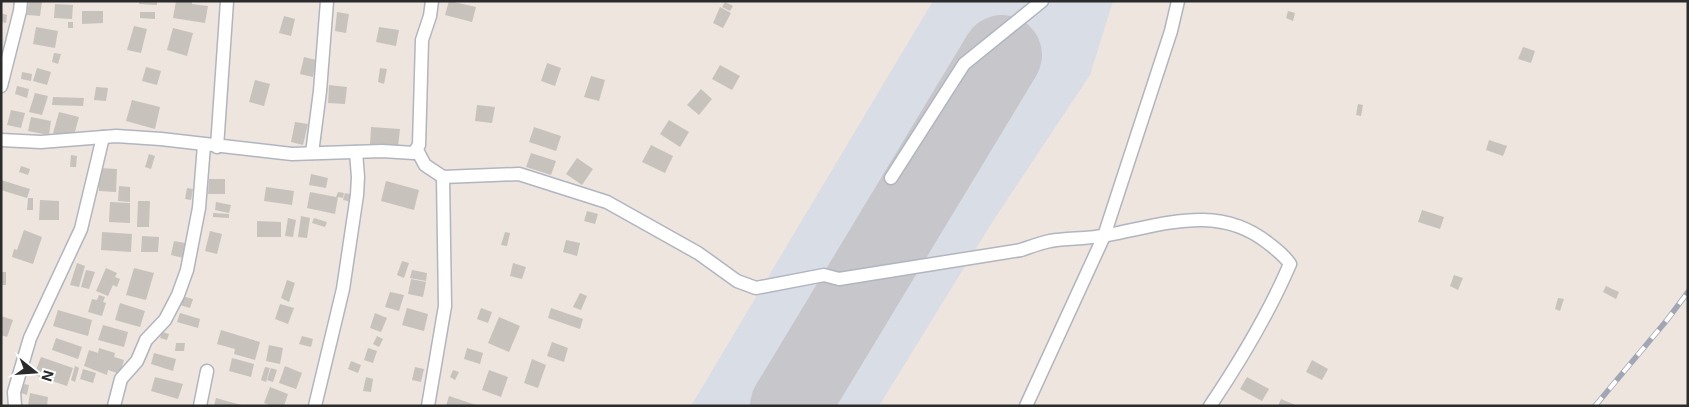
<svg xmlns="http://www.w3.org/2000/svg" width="1689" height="407" font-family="Inter,sans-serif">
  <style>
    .airport { fill: #d9dde6 }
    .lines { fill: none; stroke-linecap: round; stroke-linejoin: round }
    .runway { stroke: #c7c6ca; stroke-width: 80 }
    .building { fill: #c8c2bd }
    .minor-casing { stroke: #b1b5bf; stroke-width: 15 }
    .minor { stroke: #fff; stroke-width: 12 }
    .rail-casing { stroke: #a1a6b5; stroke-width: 5.5 }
    .rail { stroke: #fff; stroke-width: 4; stroke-dasharray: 11; stroke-linecap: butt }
  </style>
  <rect width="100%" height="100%" fill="#ede5de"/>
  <polygon class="airport" points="933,1 1113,1 1090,75 991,224 879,406 691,406"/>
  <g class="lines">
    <polyline class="runway" points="790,406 1002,55"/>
  </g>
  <g class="building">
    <polygon points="29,1 42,2 40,16 27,15"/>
    <polygon points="139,1 157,1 157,5 139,4"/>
    <polygon points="176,1 192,1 192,4 208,6 205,23 173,18"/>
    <polygon points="449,1 476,7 472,22 445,15"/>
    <polygon points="725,2 733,6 730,11 722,7"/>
    <polygon points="55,4 73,5 72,19 54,18"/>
    <polygon points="720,7 731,13 723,28 713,23"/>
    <polygon points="82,11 103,11 103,23 82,24"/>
    <polygon points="1288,11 1295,13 1293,21 1286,18"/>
    <polygon points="140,12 155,12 155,19 140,18"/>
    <polygon points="337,12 349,14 346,33 335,31"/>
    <polygon points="1,13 7,15 6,23 1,22"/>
    <polygon points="284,16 295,19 291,36 279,33"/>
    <rect x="68" y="22" width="5" height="6"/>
    <polygon points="134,26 147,29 141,53 127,50"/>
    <polygon points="36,27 58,31 55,48 33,44"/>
    <polygon points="379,27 399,30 396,46 376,42"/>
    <polygon points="173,28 193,33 187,56 167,50"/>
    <polygon points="1523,47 1535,51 1531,63 1518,59"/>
    <polygon points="54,53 61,54 58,64 52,62"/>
    <polygon points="304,57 316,60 313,77 300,74"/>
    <polygon points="547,63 561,68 555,86 541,81"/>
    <polygon points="720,65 740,76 732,90 712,79"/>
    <polygon points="146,67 161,71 157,85 142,81"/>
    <polygon points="37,68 51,72 47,85 33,81"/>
    <polygon points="380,68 387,69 384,84 378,82"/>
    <polygon points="22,72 32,74 31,81 21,79"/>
    <polygon points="591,76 605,80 599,101 584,97"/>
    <polygon points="255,80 270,84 264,106 249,102"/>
    <polygon points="329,85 347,87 345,104 328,103"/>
    <polygon points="17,86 29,89 27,98 15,94"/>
    <polygon points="96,87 108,88 106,101 94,100"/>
    <polygon points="701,89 712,99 699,115 687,105"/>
    <polygon points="35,93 48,96 42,115 29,112"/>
    <polygon points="53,97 84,98 83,106 52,105"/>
    <polygon points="132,100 160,107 155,129 126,121"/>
    <polygon points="1358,104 1363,105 1361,116 1356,115"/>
    <polygon points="477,105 495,107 492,123 475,121"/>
    <polygon points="11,110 25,113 21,128 7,125"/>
    <polygon points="59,112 79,117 73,139 53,133"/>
    <polygon points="31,117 51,121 49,135 28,131"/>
    <polygon points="669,120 689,132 680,147 660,134"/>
    <polygon points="295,122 308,124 303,145 291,142"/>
    <polygon points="371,127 400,129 398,147 370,144"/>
    <polygon points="534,127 561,136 556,151 529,142"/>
    <polygon points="1489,140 1507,146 1503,156 1486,150"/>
    <polygon points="651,145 673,156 665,173 642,162"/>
    <polygon points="531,153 556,161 551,175 526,167"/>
    <polygon points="149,154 155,156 151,169 145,167"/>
    <polygon points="71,155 77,156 76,167 70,167"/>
    <polygon points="577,158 593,169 582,185 566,174"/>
    <polygon points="21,166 30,169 28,175 19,172"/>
    <polygon points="99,168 117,169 116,192 99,191"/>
    <polygon points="311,174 328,178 326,188 309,185"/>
    <polygon points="209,179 225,179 225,194 208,194"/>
    <polygon points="1,180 30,189 27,198 1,190"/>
    <polygon points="386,181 419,190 414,210 381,201"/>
    <polygon points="119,186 130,187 130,202 118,201"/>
    <polygon points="266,187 294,191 292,205 264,201"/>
    <polygon points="187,188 193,189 191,200 185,199"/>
    <polygon points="310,192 336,197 338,192 344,193 343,198 338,197 335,214 307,208"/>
    <polygon points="345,193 354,195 352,202 343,200"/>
    <polygon points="28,198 33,198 33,210 27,210"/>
    <polygon points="40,200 59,201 59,220 39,220"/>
    <polygon points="138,201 150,201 149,227 137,227"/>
    <polygon points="110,202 130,203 130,223 109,222"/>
    <polygon points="216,202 231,205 229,213 215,210"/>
    <polygon points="1422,210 1444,217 1440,229 1418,222"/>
    <polygon points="587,211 598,214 595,224 584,221"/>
    <polygon points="213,213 229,214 229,218 213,217"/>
    <polygon points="301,216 310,218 307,238 298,237"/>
    <polygon points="288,218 296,220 293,237 285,236"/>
    <polygon points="314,218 327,222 325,227 312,223"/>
    <polygon points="257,221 281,222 281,237 257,237"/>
    <polygon points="24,230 42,237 33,264 12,257 14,249 17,250"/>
    <polygon points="210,231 222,234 217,254 205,251"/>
    <polygon points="102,232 132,234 131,252 101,250"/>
    <polygon points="505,232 510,233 507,246 501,245"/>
    <polygon points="142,236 159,237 158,252 141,252"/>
    <polygon points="566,240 580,243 577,256 563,252"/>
    <polygon points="174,241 185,243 183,258 171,255"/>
    <polygon points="402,261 409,263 404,278 397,275"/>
    <polygon points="77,263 85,266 79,287 70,285"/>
    <polygon points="513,263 526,267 522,279 510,276"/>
    <polygon points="106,268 117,273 115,277 120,279 117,287 113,285 108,296 96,291"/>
    <polygon points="134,268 154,273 146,300 126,295"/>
    <polygon points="86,270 95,272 89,289 81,287"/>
    <polygon points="412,270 427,273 426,281 410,278"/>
    <rect x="1" y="272" width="5" height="13"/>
    <polygon points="1454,275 1463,278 1458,290 1450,286"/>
    <polygon points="411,279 426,282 423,297 408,294"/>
    <polygon points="287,280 295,283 289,302 281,298"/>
    <polygon points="1606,286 1619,292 1616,299 1603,292"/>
    <polygon points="390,292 404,295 399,311 385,307"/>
    <polygon points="580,293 587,296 581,310 573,307"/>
    <polygon points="99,295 105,297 103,302 106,303 102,316 88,312 92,299 97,300"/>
    <polygon points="182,296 193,299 190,308 180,305"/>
    <polygon points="1558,298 1564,299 1560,311 1555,309"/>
    <polygon points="120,303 145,311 140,327 115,320"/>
    <polygon points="280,304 294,308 288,324 275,319"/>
    <polygon points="407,308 428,314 424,331 402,325"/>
    <polygon points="481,308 492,312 488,323 477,319"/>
    <polygon points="551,308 583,319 580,329 548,318"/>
    <polygon points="58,310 92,320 88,336 53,326"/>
    <polygon points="180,313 200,319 198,328 177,322"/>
    <polygon points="375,313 387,318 381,332 370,328"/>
    <polygon points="1,316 13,320 7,337 1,335"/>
    <polygon points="499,317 520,326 509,352 488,343"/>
    <polygon points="103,325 128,332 124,347 98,340"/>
    <polygon points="221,330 260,342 255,360 234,354 235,349 217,344"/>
    <polygon points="162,332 169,334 167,340 160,338"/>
    <polygon points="302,336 313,339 311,347 299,344"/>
    <polygon points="377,336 383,339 379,347 373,344"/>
    <polygon points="56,338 82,347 78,359 52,350"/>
    <polygon points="552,342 568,348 564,362 547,356"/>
    <polygon points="176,343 185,343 184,351 175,351"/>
    <polygon points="269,345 283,348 280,364 266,361"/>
    <polygon points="99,348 115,353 114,357 124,360 120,374 108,370 107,375 84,366 89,350 98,353"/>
    <polygon points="368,348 377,351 373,363 364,360"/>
    <polygon points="467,348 483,353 480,364 464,359"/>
    <polygon points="154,353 176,359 173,371 151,364"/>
    <polygon points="41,357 73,368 67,386 34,375"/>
    <polygon points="232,358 254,364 251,377 229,371"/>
    <polygon points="532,359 546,365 538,388 524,383"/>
    <polygon points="1312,360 1328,369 1322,380 1306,372"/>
    <polygon points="351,361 361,365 358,373 348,369"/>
    <polygon points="75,366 79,368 75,382 71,380"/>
    <polygon points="285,366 302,373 296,389 279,383"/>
    <polygon points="265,367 270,368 266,382 261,380"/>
    <polygon points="415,367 424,369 421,382 412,380"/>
    <polygon points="271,368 277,370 273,382 267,380"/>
    <polygon points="83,369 96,373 93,383 80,379"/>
    <polygon points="453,370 459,372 455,380 450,377"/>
    <polygon points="489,370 508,377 501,397 482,390"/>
    <polygon points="155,377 183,384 178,399 151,391"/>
    <polygon points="366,377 373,379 371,392 363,391"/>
    <polygon points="1247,377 1269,389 1262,401 1240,389"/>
    <polygon points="24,384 29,385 27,395 21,393"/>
    <polygon points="270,387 288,394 284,406 271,406 264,403"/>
    <polygon points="30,393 48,397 47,406 28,406"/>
    <polygon points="449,396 476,405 476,406 446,406"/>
    <polygon points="216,398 241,405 241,406 214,406"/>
    <polygon points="1281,399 1298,406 1278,406"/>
  </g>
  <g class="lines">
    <defs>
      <g id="minor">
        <polyline points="1,86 20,11 21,1"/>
        <polyline points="1,140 41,142 116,136 161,139 292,154 382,151 414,153 419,145 422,40 430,16 432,1"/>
        <polyline points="217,147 227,1"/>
        <path d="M417,150L425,165L443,177L519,174L607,202L698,253L737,281L756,288L824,275L839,279L1021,250C1030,247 1040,243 1050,241C1069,238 1088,239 1107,235C1163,225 1218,203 1268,243C1277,250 1284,255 1290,264C1268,315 1241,360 1210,406"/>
        <polyline points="312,153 320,91 327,1"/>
        <polyline points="891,178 964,64 1042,1"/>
        <polyline points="15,406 14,392 30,338 81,229 103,137"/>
        <polyline points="114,406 121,379 137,361 146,340 165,320 178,295 187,270 199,208 204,145"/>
        <polyline points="200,406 207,371"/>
        <polyline points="315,406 343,289 357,195 358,177 356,152"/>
        <polyline points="428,406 445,306 443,177"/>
        <polyline points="1026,406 1104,236 1171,31 1178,1"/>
      </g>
    </defs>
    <use href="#minor" class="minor-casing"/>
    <use href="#minor" class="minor"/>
    <defs>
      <polyline id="rail" points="1595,406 1667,320 1688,292"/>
    </defs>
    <use href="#rail" class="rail-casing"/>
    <use href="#rail" class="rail"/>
  </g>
  <rect width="1689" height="407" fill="none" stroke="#2b2b2b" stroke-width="5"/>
  <g transform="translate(35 372) rotate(107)" stroke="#ffffff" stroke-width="4" paint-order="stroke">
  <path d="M0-4L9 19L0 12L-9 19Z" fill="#2b2b2b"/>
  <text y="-8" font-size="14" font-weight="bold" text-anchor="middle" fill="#2b2b2b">N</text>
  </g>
</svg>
